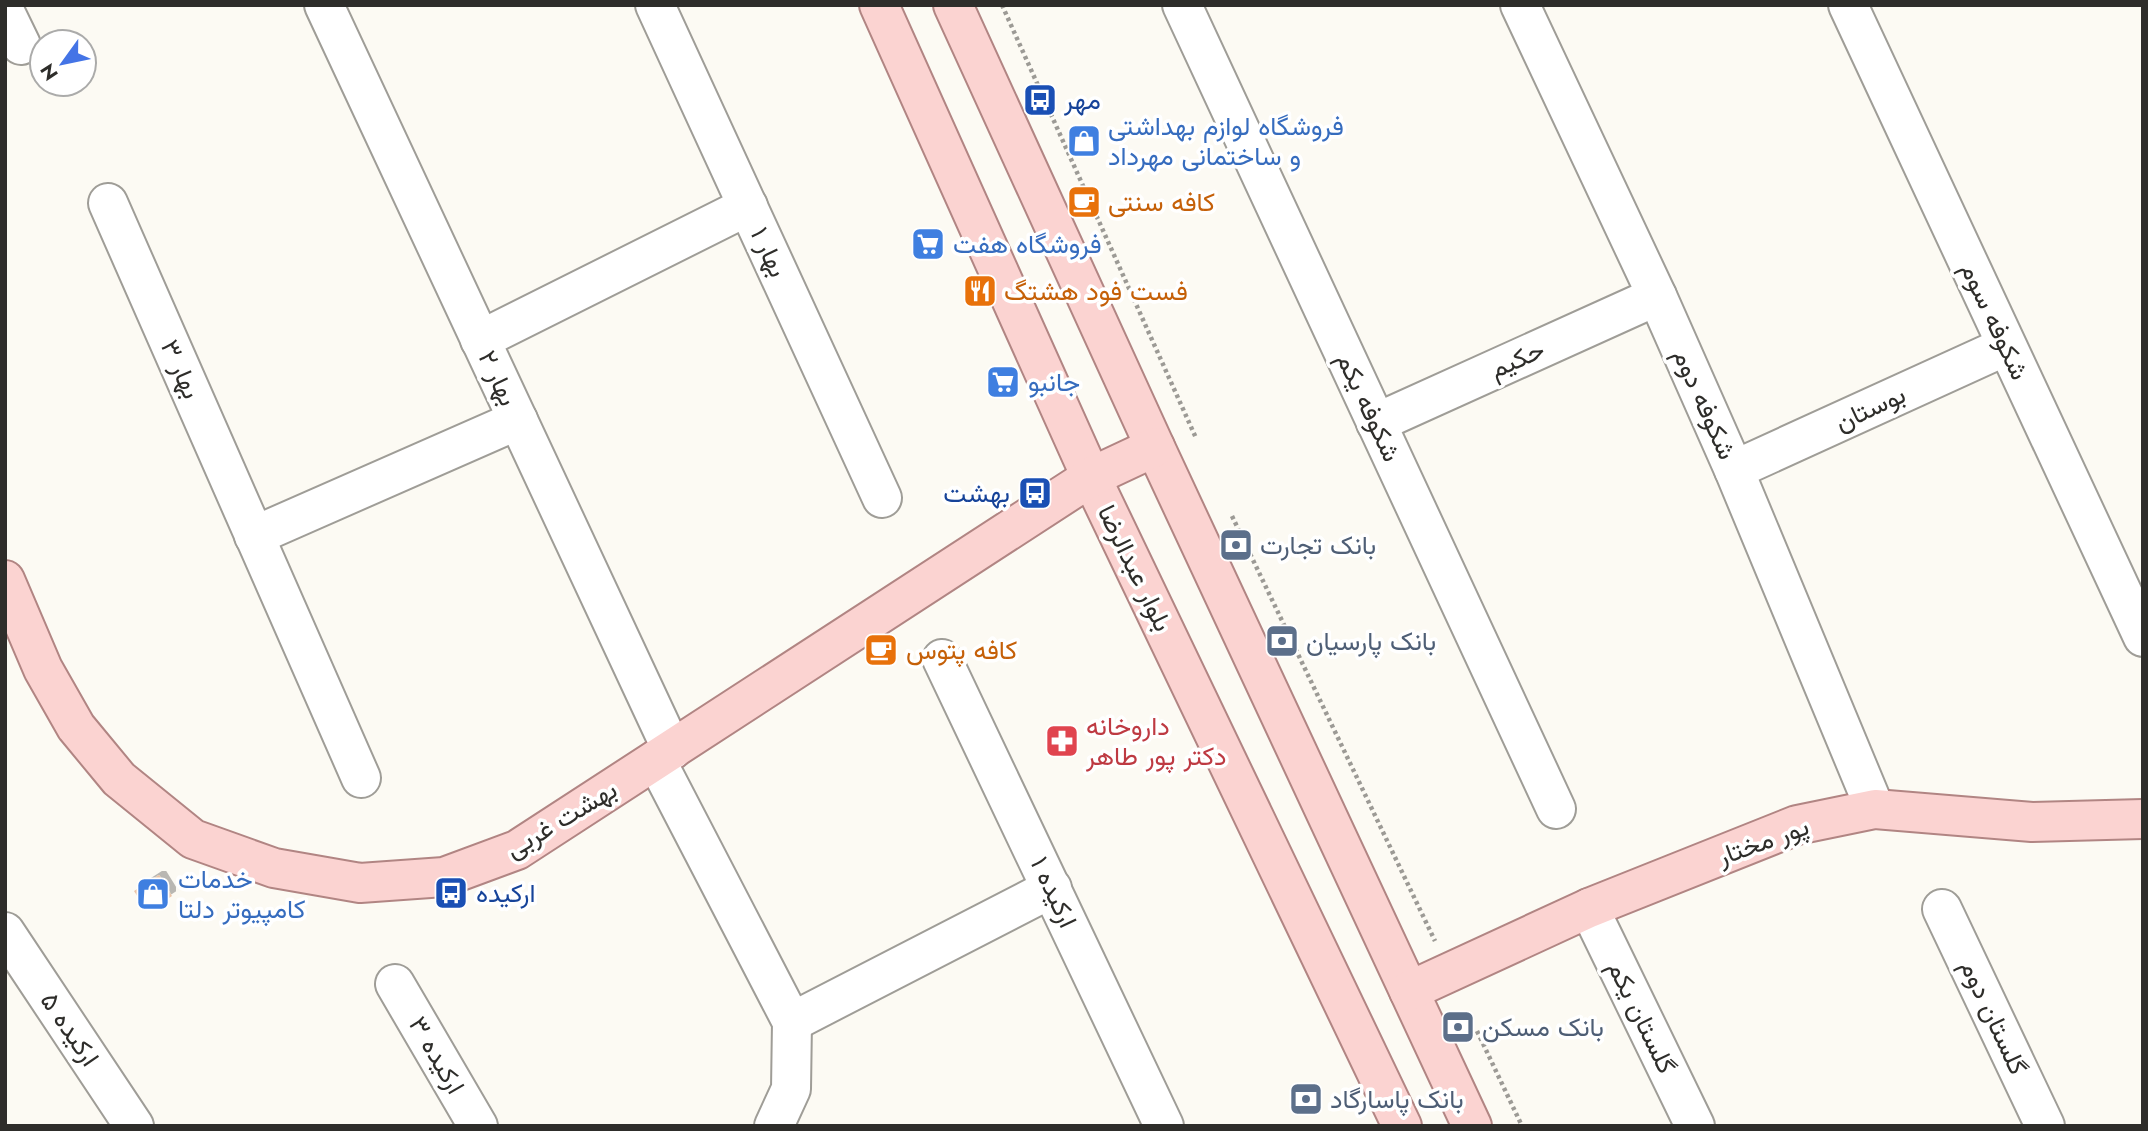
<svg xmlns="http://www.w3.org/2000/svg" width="2148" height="1131" font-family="Jost,Vazirmatn,sans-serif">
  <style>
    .building { fill: #ebc4a7; filter: url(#shadow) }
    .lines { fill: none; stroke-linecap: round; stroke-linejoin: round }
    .minor-casing { stroke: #9f9d97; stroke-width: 42 }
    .major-casing { stroke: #b18583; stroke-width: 42 }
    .path { stroke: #9c9a95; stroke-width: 4.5; stroke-dasharray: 3.5 3.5; stroke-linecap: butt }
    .minor { stroke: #fff; stroke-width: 38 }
    .major { stroke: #fbd3d1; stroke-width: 38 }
    .labels { text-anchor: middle; stroke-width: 7; stroke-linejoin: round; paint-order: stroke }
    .transit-label { font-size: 26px; fill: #164399; stroke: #fff; text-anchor: start }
    .shop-label { font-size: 26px; fill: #366cbe; stroke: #fff; text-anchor: start }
    .food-label { font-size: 26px; fill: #c56008; stroke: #fff; text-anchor: start }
    .street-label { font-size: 26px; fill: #2e2d2a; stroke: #fff }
    .service-label { font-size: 26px; fill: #4e5e75; stroke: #fff; text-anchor: start }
    .health-label { font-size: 26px; fill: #be3a42; stroke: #fff; text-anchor: start }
  </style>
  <defs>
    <filter id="shadow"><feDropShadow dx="6" dy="-6" stdDeviation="0" flood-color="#0004"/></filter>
  </defs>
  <rect width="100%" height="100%" fill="#fcfaf3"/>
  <polygon class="building" points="159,875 172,896 154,908 145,908 134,891"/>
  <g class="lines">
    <defs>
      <g id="minor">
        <polyline points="324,5 672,750"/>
        <polyline points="655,5 882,498"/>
        <polyline points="1182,5 1556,809"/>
        <polyline points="1520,5 1657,296 1734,470 1875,809"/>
        <polyline points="1848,5 2143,637"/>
        <polyline points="5,12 21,45"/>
        <polyline points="108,203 361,778"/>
        <polyline points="480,340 748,206"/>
        <polyline points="1376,423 1657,296"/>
        <polyline points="1734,470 2006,346"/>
        <polyline points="254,536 518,420"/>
        <polyline points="942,659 1164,1126"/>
        <polyline points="656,760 792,1022 791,1089 774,1126"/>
        <polyline points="1589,908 1695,1126"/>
        <polyline points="1942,909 2045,1126"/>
        <polyline points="5,932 134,1126"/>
        <polyline points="395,984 478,1126"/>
        <polyline points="792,1022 1052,888"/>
      </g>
      <g id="major">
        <polyline points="879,5 1091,477 1402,1126"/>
        <polyline points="953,5 1155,447 1472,1126"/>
        <polyline points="5,580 43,669 76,727 119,779 193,839 274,868 360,883 444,877 517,850 1091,477 1155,447"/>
        <polyline points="1409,991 1589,908 1797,825 1875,809 2032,822 2143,819"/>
      </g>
    </defs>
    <use href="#minor" class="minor-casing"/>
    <use href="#major" class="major-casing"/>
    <g class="path">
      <polyline points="1002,5 1196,438"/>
      <polyline points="1232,516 1435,941"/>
      <polyline points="1477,1031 1522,1126"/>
    </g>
    <use href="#minor" class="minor"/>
    <use href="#major" class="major"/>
  </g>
  <defs>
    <symbol id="bus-square" viewBox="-11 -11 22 22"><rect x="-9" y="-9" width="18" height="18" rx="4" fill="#1a4fb4" stroke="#fff"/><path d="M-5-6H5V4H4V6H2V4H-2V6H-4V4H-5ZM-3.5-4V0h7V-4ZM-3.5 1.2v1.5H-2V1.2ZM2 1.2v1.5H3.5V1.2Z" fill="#fff"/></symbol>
    <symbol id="shop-square" viewBox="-11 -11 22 22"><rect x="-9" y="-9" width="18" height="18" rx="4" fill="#3f7fe0" stroke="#fff"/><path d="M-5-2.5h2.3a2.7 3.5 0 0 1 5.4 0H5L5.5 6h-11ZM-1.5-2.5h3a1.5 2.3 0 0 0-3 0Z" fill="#fff"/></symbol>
    <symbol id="cafe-square" viewBox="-11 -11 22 22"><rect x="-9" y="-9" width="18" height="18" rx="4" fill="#e8710a" stroke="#fff"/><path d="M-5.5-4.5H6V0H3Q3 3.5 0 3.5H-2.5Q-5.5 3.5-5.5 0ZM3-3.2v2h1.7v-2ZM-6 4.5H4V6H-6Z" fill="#fff"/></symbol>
    <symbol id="supermarket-square" viewBox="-11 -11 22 22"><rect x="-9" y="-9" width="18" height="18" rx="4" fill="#3f7fe0" stroke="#fff"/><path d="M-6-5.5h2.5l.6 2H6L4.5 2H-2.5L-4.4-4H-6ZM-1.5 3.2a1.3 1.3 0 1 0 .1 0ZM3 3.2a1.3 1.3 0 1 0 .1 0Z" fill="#fff"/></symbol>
    <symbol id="restaurant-square" viewBox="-11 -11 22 22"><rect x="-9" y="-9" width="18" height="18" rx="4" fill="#e8710a" stroke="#fff"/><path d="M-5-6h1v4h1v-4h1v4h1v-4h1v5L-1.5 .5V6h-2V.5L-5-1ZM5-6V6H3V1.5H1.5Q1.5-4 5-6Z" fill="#fff"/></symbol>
    <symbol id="bank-square" viewBox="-11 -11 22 22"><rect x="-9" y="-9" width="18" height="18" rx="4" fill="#5c6f8a" stroke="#fff"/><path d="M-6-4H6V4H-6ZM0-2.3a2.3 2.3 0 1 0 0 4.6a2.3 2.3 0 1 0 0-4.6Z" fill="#fff"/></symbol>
    <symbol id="pharmacy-square" viewBox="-11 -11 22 22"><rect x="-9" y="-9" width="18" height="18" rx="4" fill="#e0444e" stroke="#fff"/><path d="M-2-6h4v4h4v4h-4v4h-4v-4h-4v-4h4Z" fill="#fff"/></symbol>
  </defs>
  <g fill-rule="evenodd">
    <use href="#bus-square" x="1021" y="81" width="38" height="38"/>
    <use href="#shop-square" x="1065" y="122" width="38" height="38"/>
    <use href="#cafe-square" x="1065" y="183" width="38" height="38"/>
    <use href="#supermarket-square" x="909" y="225" width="38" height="38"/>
    <use href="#restaurant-square" x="961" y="272" width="38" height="38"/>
    <use href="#supermarket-square" x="984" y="363" width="38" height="38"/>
    <use href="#bus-square" x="1016" y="474" width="38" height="38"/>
    <use href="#bank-square" x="1217" y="526" width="38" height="38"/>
    <use href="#bank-square" x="1263" y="622" width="38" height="38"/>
    <use href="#cafe-square" x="862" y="631" width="38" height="38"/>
    <use href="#pharmacy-square" x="1043" y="722" width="38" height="38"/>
    <use href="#bus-square" x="432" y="874" width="38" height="38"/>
    <use href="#shop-square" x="134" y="875" width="38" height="38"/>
    <use href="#bank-square" x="1439" y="1008" width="38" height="38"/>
    <use href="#bank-square" x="1287" y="1080" width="38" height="38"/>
  </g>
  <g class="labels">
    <g class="transit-label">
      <text x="1064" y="109">مهر</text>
      <text x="1010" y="502" text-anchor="end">بهشت</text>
      <text x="476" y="902">ارکیده</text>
    </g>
    <g class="shop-label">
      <text x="1108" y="135">فروشگاه لوازم بهداشتی<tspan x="1108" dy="30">و ساختمانی مهرداد</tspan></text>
      <text x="953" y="253">فروشگاه هفت</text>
      <text x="1028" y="391">جانبو</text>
      <text x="178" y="888">خدمات<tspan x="178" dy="30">کامپیوتر دلتا</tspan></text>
    </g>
    <g class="food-label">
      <text x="1108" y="211">کافه سنتی</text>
      <text x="1004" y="300">فست فود هشتگ</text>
      <text x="906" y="659">کافه پتوس</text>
    </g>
    <g class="street-label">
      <text transform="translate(769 252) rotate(65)" y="9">بهار ۱</text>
      <text transform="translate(1995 321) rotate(65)" y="9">شکوفه سوم</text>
      <text transform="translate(1517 359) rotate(-24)" y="9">حکیم</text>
      <text transform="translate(181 369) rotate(66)" y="9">بهار ۳</text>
      <text transform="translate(498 378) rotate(65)" y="9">بهار ۲</text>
      <text transform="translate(1705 404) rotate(66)" y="9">شکوفه دوم</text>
      <text transform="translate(1369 407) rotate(65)" y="9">شکوفه یکم</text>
      <text transform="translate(1870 408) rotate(-25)" y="9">بوستان</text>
      <text transform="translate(1135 568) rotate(64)" y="9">بلوار عبدالرضا</text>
      <text transform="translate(561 819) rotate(-31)" y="9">بهشت غربی</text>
      <text transform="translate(1763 841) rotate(-20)" y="9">پور مختار</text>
      <text transform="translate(1054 892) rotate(65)" y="9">ارکیده ۱</text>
      <text transform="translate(1642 1017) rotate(64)" y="9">گلستان یکم</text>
      <text transform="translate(1994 1017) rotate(65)" y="9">گلستان دوم</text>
      <text transform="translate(70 1029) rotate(56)" y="9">ارکیده ۵</text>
      <text transform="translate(437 1055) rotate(60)" y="9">ارکیده ۳</text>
    </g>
    <g class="service-label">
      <text x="1260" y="554">بانک تجارت</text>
      <text x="1306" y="650">بانک پارسیان</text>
      <text x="1482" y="1036">بانک مسکن</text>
      <text x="1330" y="1108">بانک پاسارگاد</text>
    </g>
    <g class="health-label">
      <text x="1086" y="735">داروخانه<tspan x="1086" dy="30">دکتر پور طاهر</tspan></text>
    </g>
  </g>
  <rect width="2148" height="1131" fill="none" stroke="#2e2d2a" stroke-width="14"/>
  <g transform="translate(63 63) rotate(237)"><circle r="33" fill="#ffffff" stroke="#ababaa" stroke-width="2"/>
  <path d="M0-5L12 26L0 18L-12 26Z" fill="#4474e6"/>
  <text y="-10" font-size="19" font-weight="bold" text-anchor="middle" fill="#2e2d2a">N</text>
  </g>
</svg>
